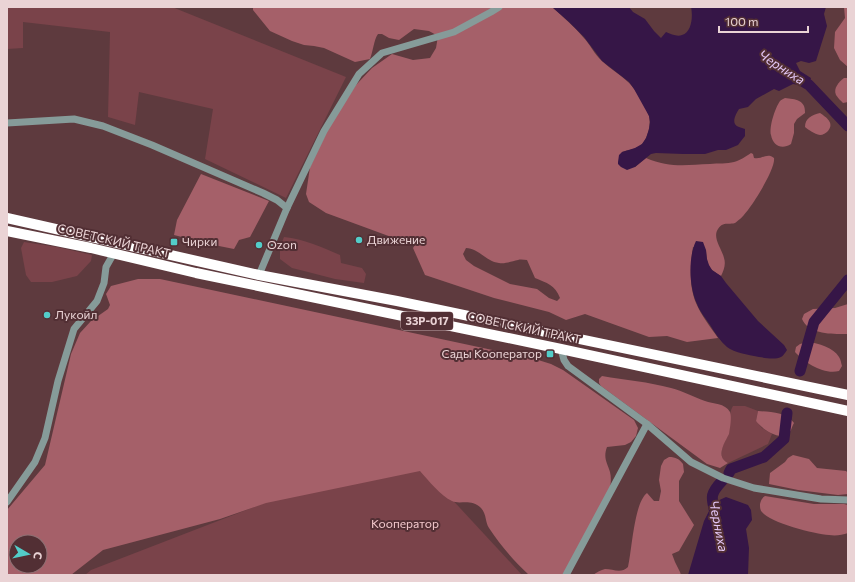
<svg xmlns="http://www.w3.org/2000/svg" width="855" height="582" font-family="Commissioner,sans-serif">
  <style>
    .green { fill: #7a434a }
    .forest { fill: #a56069; fill-rule: evenodd }
    .water { fill: #361647 }
    .lines { fill: none; stroke-linecap: round; stroke-linejoin: round }
    .river { stroke: #361647; stroke-width: 11 }
    .minor { stroke: #869b99; stroke-width: 7 }
    .highway { stroke: #fff; stroke-width: 10 }
    .poi-dot { fill: #53cdc9; stroke: #522f34; stroke-width: 1.5 }
    .labels { text-anchor: middle; stroke-width: 4; stroke-linejoin: round; paint-order: stroke }
    .shield { fill: #522f34; stroke: #bca2a5; stroke-width: 1 }
    .shield-label { font-size: 11px; font-weight: bold; fill: #ead3d5 }
    .poi-label { font-size: 12px; fill: #ead3d5; stroke: #522f34; text-anchor: start }
    .street-label { font-size: 12px; fill: #ead3d5; stroke: #522f34 }
    .park-label { font-size: 12px; fill: #f2c8cc; stroke: #522f34 }
    .water-label { font-size: 13px; font-style: italic; fill: #e4c7f7; stroke: #522f34 }
  </style>
  <rect width="100%" height="100%" fill="#5e3a3e"/>
  <g class="green">
    <polygon points="7,7 172,7 346,77 286,198 205,159 213,109 139,92 135,125 108,117 110,32 23,22 23,48 7,49"/>
    <path d="M284,237C304,239 321,247 340,255L341,263L362,268L366,274L364,283L335,279L308,272L292,268L280,259V247Z"/>
    <polygon points="24,242 57,247 92,255 91,261 77,276 52,282 31,282 26,275 21,248"/>
    <path d="M733,406H745L758,411L756,421L762,428L772,434L768,444L728,463C724,461 722,460 722,456C720,447 727,439 729,431C731,423 728,414 733,406Z"/>
    <polygon points="423,468 522,575 85,575 91,570 267,502"/>
  </g>
  <g class="forest">
    <path d="M253,7H552C563,17 574,26 583,37C590,44 594,54 602,61C610,69 620,74 628,82C635,88 646,107 649,116C651,124 648,138 642,144C637,149 628,150 622,152L635,167L646,158C669,168 686,165 710,164C718,163 727,164 734,162C741,160 745,157 751,153L753,154L754,158C762,160 767,152 774,158C776,169 749,212 740,219C738,220 737,222 735,223C728,225 723,221 718,229C712,238 722,249 724,258C726,264 724,270 721,276C708,268 707,266 706,250L693,247C690,265 689,286 696,303C701,315 711,328 718,338L687,342L667,336L649,337L585,314L566,320L549,312L494,298L425,275L413,248L415,245L412,241L394,238L326,213L309,202L306,194L310,167L331,123L356,85L372,68L392,54L413,60L430,58L436,48L438,36L429,31L414,29L399,40L389,38L382,34H378C374,39 373,52 370,59L355,62L324,48L314,46L304,45L292,41L270,31L253,10ZM466,248C478,248 487,262 499,263C506,264 512,261 518,260C521,259 524,260 527,260L535,278C547,283 555,285 560,298L557,301L549,298L537,289L510,284L474,266L466,260L463,254Z"/>
    <polygon points="844,7 848,7 848,67 840,60 834,48 835,32 845,18"/>
    <path d="M844,78H848V102L843,103C841,101 838,98 836,95C833,88 839,82 844,78Z"/>
    <path d="M785,98C795,99 806,100 805,113L797,119L794,124V133L791,144C782,150 773,146 771,135C769,127 775,108 780,101C781,100 783,99 785,98Z"/>
    <path d="M820,113C826,117 835,123 828,131C826,133 823,135 820,135C814,134 809,130 805,127C805,118 812,115 820,113Z"/>
    <polygon points="201,174 269,201 250,237 239,240 234,249 214,245 174,235 177,220"/>
    <path d="M138,279H160L535,359L551,364L563,370L634,420L638,428L636,436L631,442L625,445L607,447C603,458 607,462 610,472C612,480 610,488 609,495L564,575H529C514,561 500,545 489,528C485,522 487,515 481,508C471,498 460,505 452,501C441,496 428,480 420,471L266,503L220,519L103,550L71,575H7V510L45,465L71,354L80,333L91,321L108,309L110,305L106,294L111,286ZM16,542H40V566H16Z"/>
    <path d="M848,304V334C833,334 809,335 802,319L804,314L813,309L835,308Z"/>
    <path d="M808,342C818,343 834,348 839,357C841,360 841,363 842,366L839,371C824,375 805,363 795,352L796,347L800,344Z"/>
    <path d="M602,376C625,380 649,382 671,388C683,391 694,397 705,401C713,404 725,403 730,412C732,417 730,428 729,434C725,442 715,457 728,463L720,468L707,464L601,386L599,383V379Z"/>
    <path d="M758,411C770,412 787,412 794,423C792,426 791,432 788,434C778,440 762,429 756,421Z"/>
    <polygon points="793,455 809,459 817,468 846,471 848,473 848,494 838,495 798,490 769,484 770,473 785,462 788,458"/>
    <path d="M669,457C676,457 679,459 683,464L684,472L679,481V501L694,525L679,551L672,554L675,562L680,572L681,575H593C597,572 601,570 605,569C613,569 621,574 628,567C632,550 634,503 647,493L654,501H659L661,491L659,480L661,466L664,460Z"/>
    <path d="M765,496L814,504H844L848,505V533C842,535 836,536 829,535C815,534 770,523 762,512C760,510 760,507 760,504C761,500 762,498 765,496Z"/>
  </g>
  <g class="water">
    <path d="M552,7H629L633,12L645,19L654,31L661,38L666,32C671,34 677,37 682,35C692,32 693,16 691,7H826L824,14L827,26L816,61L809,63L801,61L796,63L800,71L811,78L809,85L804,86L793,84L779,91L774,89L756,99L748,107L739,109C736,114 730,124 739,127C741,128 743,128 745,129V136L741,141L738,145L726,150H718L705,154H683L656,153L651,154L635,167L627,170L621,167L618,164V162L619,155L622,152L635,148L642,144L646,138L649,129L650,122L649,116L634,89L629,82L602,61L584,37L569,22Z"/>
    <path d="M696,241L703,242L706,250L707,259L709,265L712,270L721,276L726,283L758,321L784,345L787,350C785,353 783,356 781,357C775,360 766,358 759,357C750,355 734,353 727,347C720,341 715,333 710,325C706,319 700,312 697,304C689,288 688,257 696,241Z"/>
    <polygon points="726,497 748,505 751,510 752,520 746,529 749,548 748,575 688,575 704,521 713,503"/>
  </g>
  <g class="lines">
    <g class="river">
      <polyline points="796,77 809,85 848,126"/>
      <polyline points="800,371 814,322 848,280"/>
      <polyline points="729,473 731,469 764,457 784,439 787,413"/>
      <path d="M716,517C712,498 708,496 722,481"/>
    </g>
    <g class="minor">
      <polyline points="7,123 74,119 103,126 152,145 263,193 277,200 287,208"/>
      <polyline points="259,275 287,208 324,131 359,74 382,53 454,32 491,12 499,7"/>
      <polyline points="561,349 564,360 568,366 647,424 691,462 723,478 754,488 821,499 848,500"/>
      <polyline points="7,502 35,462 45,438 58,381 74,329 97,301 104,283 106,267 114,253"/>
      <polyline points="566,575 647,424"/>
    </g>
    <g class="highway">
      <polyline points="7,218 259,275 397,301 848,395"/>
      <polyline points="7,231 91,248 196,273 561,349 848,411"/>
    </g>
  </g>
  <g class="poi-dot">
    <circle cx="359" cy="240" r="4"/>
    <rect x="170" y="238" width="8" height="8" rx="2"/>
    <circle cx="259" cy="245" r="4"/>
    <circle cx="47" cy="315" r="4"/>
    <rect x="546" y="350" width="8" height="8" rx="2"/>
  </g>
  <g class="labels">
    <rect class="shield" x="401" y="312" width="52" height="18" rx="3"/>
    <g class="shield-label">
      <text x="427" y="325">33Р-017</text>
    </g>
    <g class="poi-label">
      <text x="367" y="244">Движение</text>
      <text x="182" y="246">Чирки</text>
      <text x="267" y="249">Ozon</text>
      <text x="55" y="319">Лукойл</text>
      <text x="542" y="358" text-anchor="end">Сады Кооператор</text>
    </g>
    <g class="street-label">
      <text transform="translate(114 241) rotate(13)" y="4">СОВЕТСКИЙ ТРАКТ</text>
      <text transform="translate(524 328) rotate(12)" y="4">СОВЕТСКИЙ ТРАКТ</text>
    </g>
    <g class="park-label">
      <text x="405" y="528">Кооператор</text>
    </g>
    <g class="water-label">
      <text transform="translate(782 67) rotate(33)" y="5">Черниха</text>
      <text transform="translate(719 526) rotate(79)" y="5">Черниха</text>
    </g>
  </g>
  <rect width="855" height="582" fill="none" stroke="#ead3d5" stroke-width="16"/>
  <g transform="translate(28 554) rotate(99)"><circle r="19" fill="#522f34" stroke="#8f7174"/>
  <path d="M0-3L7 15L0 10L-7 15Z" fill="#53cdc9"/>
  <text y="-6" font-size="11" font-weight="bold" text-anchor="middle" fill="#ead3d5">С</text>
  </g>
  <path d="M719 26v6h89v-6" fill="none" stroke="#ead3d5" stroke-width="2"/>
  <text x="725" y="26" font-size="12" fill="#ead3d5" stroke="#522f34" stroke-width="3" paint-order="stroke">100 m</text>
</svg>
